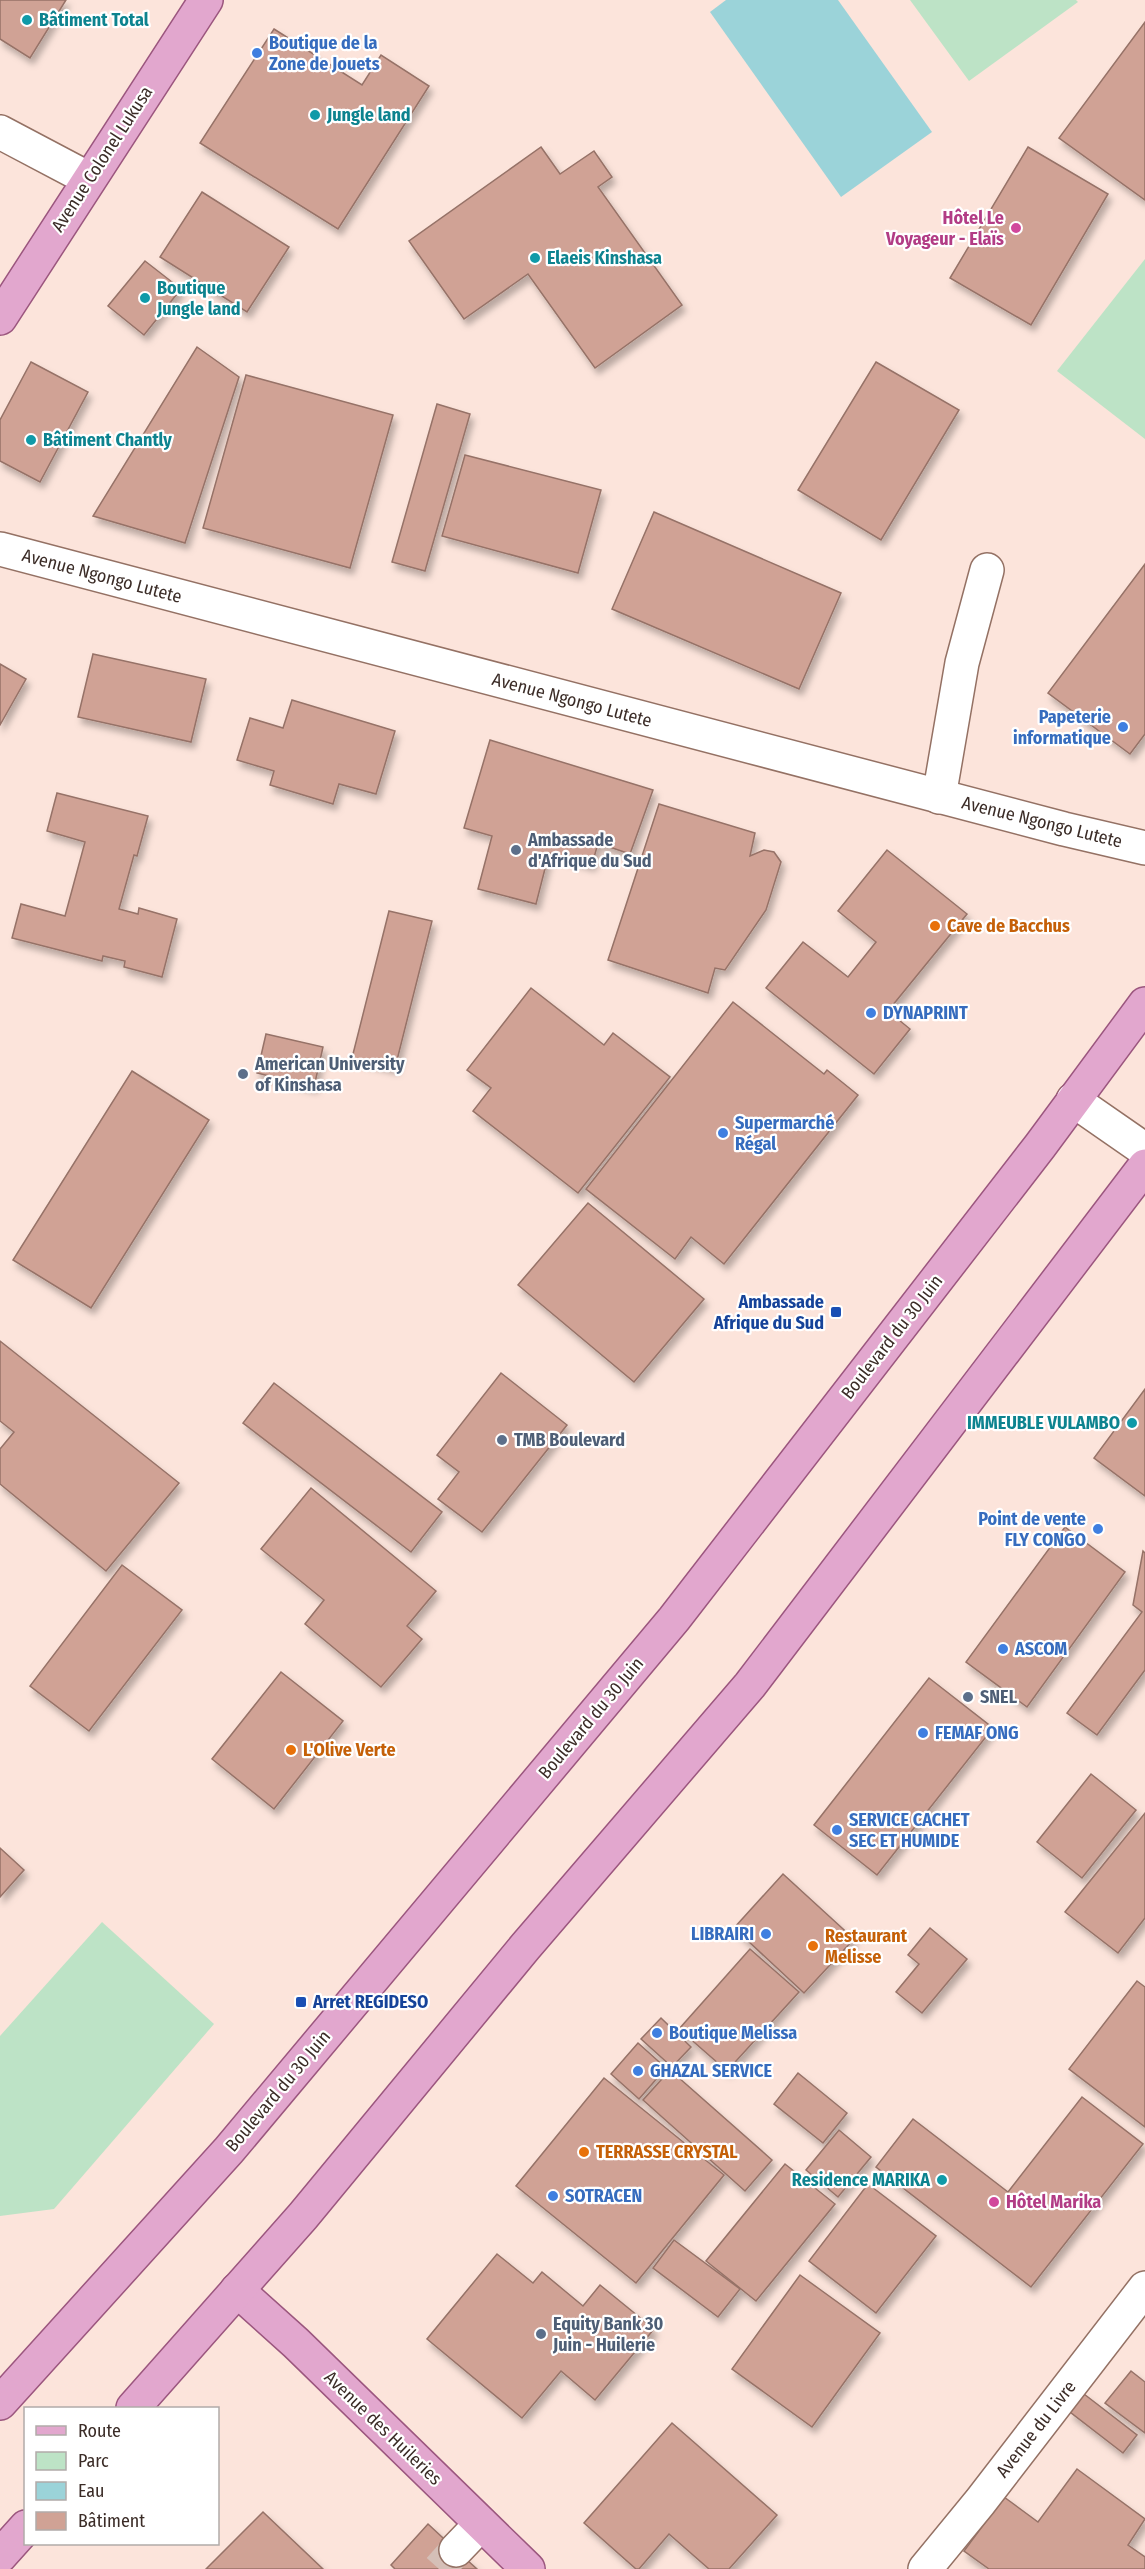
<svg xmlns="http://www.w3.org/2000/svg" width="1145" height="2569" font-family="'Fira Sans Condensed',sans-serif">
  <style>
    .green { fill: #bde3c6 }
    .water { fill: #9bd3d9 }
    .building { fill: #d0a295; stroke: #967267; stroke-width: 1.5; filter: url(#shadow) }
    .lines { fill: none; stroke-linecap: round; stroke-linejoin: round }
    .minor-tunnel { stroke: #d5bfb7; stroke-width: 33; stroke-dasharray: 33 16; stroke-linecap: butt }
    .minor-casing { stroke: #947164; stroke-width: 36 }
    .major-casing { stroke: #9b567e; stroke-width: 36 }
    .minor { stroke: #fff; stroke-width: 33 }
    .major { stroke: #e2a7ce; stroke-width: 33 }
    .culture-dot { fill: #0f9aa8; stroke: #fff; stroke-width: 2 }
    .shop-dot { fill: #3f7fe0; stroke: #fff; stroke-width: 2 }
    .hotel-dot { fill: #d1479c; stroke: #fff; stroke-width: 2 }
    .service-dot { fill: #5c6f8a; stroke: #fff; stroke-width: 2 }
    .food-dot { fill: #e8710a; stroke: #fff; stroke-width: 2 }
    .transit-dot { fill: #1a4fb4; stroke: #fff; stroke-width: 2 }
    .labels { text-anchor: middle; stroke-width: 4.5; stroke-linejoin: round; paint-order: stroke }
    .culture-label { font-size: 18px; font-weight: bold; fill: #0d838f; stroke: #fff; text-anchor: start }
    .shop-label { font-size: 18px; font-weight: bold; fill: #366cbe; stroke: #fff; text-anchor: start }
    .street-label { font-size: 18px; fill: #3b2c27; stroke: #fff }
    .hotel-label { font-size: 18px; font-weight: bold; fill: #b23c85; stroke: #fff; text-anchor: end }
    .service-label { font-size: 18px; font-weight: bold; fill: #4e5e75; stroke: #fff; text-anchor: start }
    .food-label { font-size: 18px; font-weight: bold; fill: #c56008; stroke: #fff; text-anchor: start }
    .transit-label { font-size: 18px; font-weight: bold; fill: #164399; stroke: #fff; text-anchor: end }
  </style>
  <defs>
    <filter id="shadow"><feDropShadow dx="3.5" dy="6" stdDeviation="3" flood-color="#0004"/></filter>
  </defs>
  <rect width="100%" height="100%" fill="#fce4db"/>
  <g class="green">
    <polygon points="910,0 1076,0 1078,2 969,81"/>
    <polygon points="1145,259 1145,439 1057,371"/>
    <polygon points="102,1922 214,2024 54,2209 0,2216 0,2036"/>
  </g>
  <polygon class="water" points="726,0 838,0 932,132 841,197 710,12"/>
  <g class="building">
    <polygon points="0,0 66,0 30,58 0,39"/>
    <polygon points="1145,22 1145,200 1059,138"/>
    <polygon points="274,29 362,85 381,55 429,86 338,229 200,143"/>
    <polygon points="541,147 560,174 594,151 612,177 598,187 682,305 595,368 528,274 464,319 409,241"/>
    <polygon points="1028,147 1108,194 1031,325 950,278"/>
    <polygon points="202,192 289,247 247,312 160,257"/>
    <polygon points="145,261 181,289 144,335 108,306"/>
    <polygon points="197,347 239,377 185,543 93,516"/>
    <polygon points="31,362 88,392 40,482 0,461 0,420"/>
    <polygon points="876,362 959,410 881,540 798,490"/>
    <polygon points="246,375 393,415 350,568 203,528"/>
    <polygon points="437,404 470,414 425,571 392,562"/>
    <polygon points="465,455 601,490 578,573 442,536"/>
    <polygon points="654,512 841,593 799,689 612,609"/>
    <polygon points="1145,564 1145,734 1130,754 1048,693"/>
    <polygon points="93,654 206,679 191,742 78,717"/>
    <polygon points="0,664 26,679 0,725"/>
    <polygon points="292,700 395,731 376,794 339,784 333,804 270,785 274,771 237,760 250,718 283,728"/>
    <polygon points="490,740 653,790 630,854 598,843 592,865 549,853 536,904 478,889 492,836 464,828"/>
    <polygon points="57,793 148,816 137,856 134,855 119,909 138,914 139,908 177,919 162,977 124,967 125,961 103,956 102,961 12,938 21,904 65,916 85,842 47,831"/>
    <polygon points="659,804 755,833 750,856 764,850 774,852 781,862 766,910 725,970 715,968 708,993 608,960"/>
    <polygon points="887,850 967,914 888,1011 910,1029 874,1074 766,988 803,942 848,977 876,942 838,911"/>
    <polygon points="389,911 432,921 395,1068 352,1058"/>
    <polygon points="531,988 604,1045 613,1033 670,1077 578,1193 473,1111 491,1088 467,1070"/>
    <polygon points="733,1002 824,1074 827,1070 858,1095 724,1264 691,1237 675,1259 586,1189"/>
    <polygon points="266,1034 323,1047 314,1087 257,1073"/>
    <polygon points="132,1071 209,1120 91,1308 13,1260"/>
    <polygon points="588,1203 704,1299 634,1382 518,1285"/>
    <polygon points="0,1341 179,1483 106,1571 0,1484 0,1449 14,1432 0,1421"/>
    <polygon points="501,1373 567,1425 482,1532 438,1499 459,1472 437,1455"/>
    <polygon points="274,1383 442,1512 411,1552 243,1423"/>
    <polygon points="1145,1389 1145,1496 1094,1458"/>
    <polygon points="311,1488 436,1591 407,1626 422,1639 381,1687 305,1624 324,1600 261,1549"/>
    <polygon points="1065,1527 1125,1572 1027,1707 966,1662"/>
    <polygon points="1143,1551 1145,1553 1145,1670 1097,1735 1067,1713 1142,1612 1133,1605"/>
    <polygon points="122,1565 182,1610 89,1731 30,1686"/>
    <polygon points="281,1672 343,1721 274,1809 212,1759"/>
    <polygon points="929,1678 993,1728 877,1875 814,1825"/>
    <polygon points="1091,1774 1136,1810 1082,1878 1037,1842"/>
    <polygon points="1145,1813 1145,1918 1118,1953 1065,1912"/>
    <polygon points="0,1848 24,1870 0,1897"/>
    <polygon points="783,1874 854,1939 804,1993 734,1928"/>
    <polygon points="930,1928 967,1959 922,2013 896,1992 919,1964 908,1955"/>
    <polygon points="750,1949 799,1992 727,2071 679,2029"/>
    <polygon points="1137,1981 1145,1987 1145,2127 1069,2069"/>
    <polygon points="661,2018 691,2047 672,2067 641,2039"/>
    <polygon points="638,2043 666,2068 639,2099 611,2074"/>
    <polygon points="670,2070 772,2160 745,2191 643,2100"/>
    <polygon points="798,2073 847,2113 823,2143 774,2104"/>
    <polygon points="604,2078 724,2175 636,2283 516,2186"/>
    <polygon points="1082,2097 1143,2144 1031,2287 876,2167 913,2119 1008,2192"/>
    <polygon points="839,2130 871,2157 838,2197 806,2170"/>
    <polygon points="785,2164 835,2204 756,2301 706,2261"/>
    <polygon points="868,2184 936,2236 876,2313 809,2261"/>
    <polygon points="674,2240 740,2289 718,2317 653,2268"/>
    <polygon points="497,2254 533,2283 542,2272 583,2306 600,2285 654,2329 595,2400 561,2371 522,2418 427,2339"/>
    <polygon points="800,2275 880,2333 812,2427 732,2369"/>
    <polygon points="1131,2371 1145,2382 1145,2433 1105,2403"/>
    <polygon points="1084,2394 1137,2435 1123,2453 1070,2412"/>
    <polygon points="672,2423 777,2515 729,2569 709,2569 669,2534 639,2569 636,2569 584,2523"/>
    <polygon points="1077,2469 1145,2519 1128,2545 1145,2557 1145,2569 989,2569 964,2551 1004,2497 1038,2522"/>
    <polygon points="263,2512 323,2569 206,2569"/>
    <polygon points="428,2524 456,2550 477,2569 395,2569 391,2565"/>
  </g>
  <g class="lines">
    <polyline class="minor-tunnel" points="439,2569 456,2550"/>
    <defs>
      <g id="minor">
        <polyline points="0,132 89,179"/>
        <polyline points="0,549 1064,829 1145,848"/>
        <polyline points="939,797 962,663 987,570"/>
        <polyline points="1073,1100 1145,1150"/>
        <polyline points="456,2550 481,2524"/>
        <polyline points="925,2569 980,2502 1145,2288"/>
      </g>
      <g id="major">
        <polyline points="0,318 206,0"/>
        <polyline points="237,2290 296,2343 528,2569"/>
        <polyline points="0,2403 229,2150 674,1619 1040,1146 1145,1004"/>
        <polyline points="133,2408 303,2216 525,1947 750,1685 1145,1166"/>
        <polyline points="0,2556 26,2527"/>
      </g>
    </defs>
    <use href="#minor" class="minor-casing"/>
    <use href="#major" class="major-casing"/>
    <use href="#minor" class="minor"/>
    <use href="#major" class="major"/>
  </g>
  <g class="culture-dot">
    <circle cx="27" cy="20" r="6"/>
    <circle cx="315" cy="115" r="6"/>
    <circle cx="535" cy="258" r="6"/>
    <circle cx="145" cy="298" r="6"/>
    <circle cx="31" cy="440" r="6"/>
    <circle cx="1132" cy="1423" r="6"/>
    <circle cx="942" cy="2180" r="6"/>
  </g>
  <g class="shop-dot">
    <circle cx="257" cy="53" r="6"/>
    <circle cx="1123" cy="727" r="6"/>
    <circle cx="871" cy="1013" r="6"/>
    <circle cx="723" cy="1133" r="6"/>
    <circle cx="1098" cy="1529" r="6"/>
    <circle cx="1003" cy="1649" r="6"/>
    <circle cx="923" cy="1733" r="6"/>
    <circle cx="837" cy="1830" r="6"/>
    <circle cx="766" cy="1934" r="6"/>
    <circle cx="657" cy="2033" r="6"/>
    <circle cx="638" cy="2071" r="6"/>
    <circle cx="553" cy="2196" r="6"/>
  </g>
  <g class="hotel-dot">
    <circle cx="1016" cy="228" r="6"/>
    <circle cx="994" cy="2202" r="6"/>
  </g>
  <g class="service-dot">
    <circle cx="516" cy="850" r="6"/>
    <circle cx="243" cy="1074" r="6"/>
    <circle cx="502" cy="1440" r="6"/>
    <circle cx="968" cy="1697" r="6"/>
    <circle cx="541" cy="2334" r="6"/>
  </g>
  <g class="food-dot">
    <circle cx="935" cy="926" r="6"/>
    <circle cx="291" cy="1750" r="6"/>
    <circle cx="813" cy="1946" r="6"/>
    <circle cx="584" cy="2152" r="6"/>
  </g>
  <g class="transit-dot">
    <rect x="830" y="1306" width="12" height="12" rx="3"/>
    <rect x="295" y="1996" width="12" height="12" rx="3"/>
  </g>
  <g class="labels">
    <g class="culture-label">
      <text x="39" y="26">Bâtiment Total</text>
      <text x="327" y="121">Jungle land</text>
      <text x="547" y="264">Elaeis Kinshasa</text>
      <text x="157" y="294">Boutique<tspan x="157" dy="21">Jungle land</tspan></text>
      <text x="43" y="446">Bâtiment Chantly</text>
      <text x="1120" y="1429" text-anchor="end">IMMEUBLE VULAMBO</text>
      <text x="930" y="2186" text-anchor="end">Residence MARIKA</text>
    </g>
    <g class="shop-label">
      <text x="269" y="49">Boutique de la<tspan x="269" dy="21">Zone de Jouets</tspan></text>
      <text x="1111" y="723" text-anchor="end">Papeterie<tspan x="1111" dy="21">informatique</tspan></text>
      <text x="883" y="1019">DYNAPRINT</text>
      <text x="735" y="1129">Supermarché<tspan x="735" dy="21">Régal</tspan></text>
      <text x="1086" y="1525" text-anchor="end">Point de vente<tspan x="1086" dy="21">FLY CONGO</tspan></text>
      <text x="1015" y="1655">ASCOM</text>
      <text x="935" y="1739">FEMAF ONG</text>
      <text x="849" y="1826">SERVICE CACHET<tspan x="849" dy="21">SEC ET HUMIDE</tspan></text>
      <text x="754" y="1940" text-anchor="end">LIBRAIRI</text>
      <text x="669" y="2039">Boutique Melissa</text>
      <text x="650" y="2077">GHAZAL SERVICE</text>
      <text x="565" y="2202">SOTRACEN</text>
    </g>
    <g class="street-label">
      <text transform="translate(102 159) rotate(-57)" y="6">Avenue Colonel Lukusa</text>
      <text transform="translate(102 576) rotate(15)" y="6">Avenue Ngongo Lutete</text>
      <text transform="translate(572 700) rotate(15)" y="6">Avenue Ngongo Lutete</text>
      <text transform="translate(1042 822) rotate(14)" y="6">Avenue Ngongo Lutete</text>
      <text transform="translate(892 1337) rotate(-52)" y="6">Boulevard du 30 Juin</text>
      <text transform="translate(591 1718) rotate(-50)" y="6">Boulevard du 30 Juin</text>
      <text transform="translate(278 2091) rotate(-50)" y="6">Boulevard du 30 Juin</text>
      <text transform="translate(383 2428) rotate(44)" y="6">Avenue des Huileries</text>
      <text transform="translate(1036 2429) rotate(-52)" y="6">Avenue du Livre</text>
    </g>
    <g class="hotel-label">
      <text x="1004" y="224">Hôtel Le<tspan x="1004" dy="21">Voyageur - Elaïs</tspan></text>
      <text x="1006" y="2208" text-anchor="start">Hôtel Marika</text>
    </g>
    <g class="service-label">
      <text x="528" y="846">Ambassade<tspan x="528" dy="21">d'Afrique du Sud</tspan></text>
      <text x="255" y="1070">American University<tspan x="255" dy="21">of Kinshasa</tspan></text>
      <text x="514" y="1446">TMB Boulevard</text>
      <text x="980" y="1703">SNEL</text>
      <text x="553" y="2330">Equity Bank 30<tspan x="553" dy="21">Juin - Huilerie</tspan></text>
    </g>
    <g class="food-label">
      <text x="947" y="932">Cave de Bacchus</text>
      <text x="303" y="1756">L'Olive Verte</text>
      <text x="825" y="1942">Restaurant<tspan x="825" dy="21">Melisse</tspan></text>
      <text x="596" y="2158">TERRASSE CRYSTAL</text>
    </g>
    <g class="transit-label">
      <text x="824" y="1308">Ambassade<tspan x="824" dy="21">Afrique du Sud</tspan></text>
      <text x="313" y="2008" text-anchor="start">Arret REGIDESO</text>
    </g>
  </g>
  <rect x="24" y="2407" width="195" height="138" fill="#ffffff" stroke="#b1aba9" stroke-width="1.5"/>
  <rect x="36" y="2426" width="30" height="9" fill="#e2a7ce" stroke="#b1aba9" stroke-width="1.5"/>
  <text x="78" y="2437" font-size="18" fill="#3b2c27">Route</text>
  <rect x="36" y="2452" width="30" height="18" fill="#bde3c6" stroke="#b1aba9" stroke-width="1.5"/>
  <text x="78" y="2467" font-size="18" fill="#3b2c27">Parc</text>
  <rect x="36" y="2482" width="30" height="18" fill="#9bd3d9" stroke="#b1aba9" stroke-width="1.5"/>
  <text x="78" y="2497" font-size="18" fill="#3b2c27">Eau</text>
  <rect x="36" y="2512" width="30" height="18" fill="#d0a295" stroke="#b1aba9" stroke-width="1.5"/>
  <text x="78" y="2527" font-size="18" fill="#3b2c27">Bâtiment</text>
</svg>
